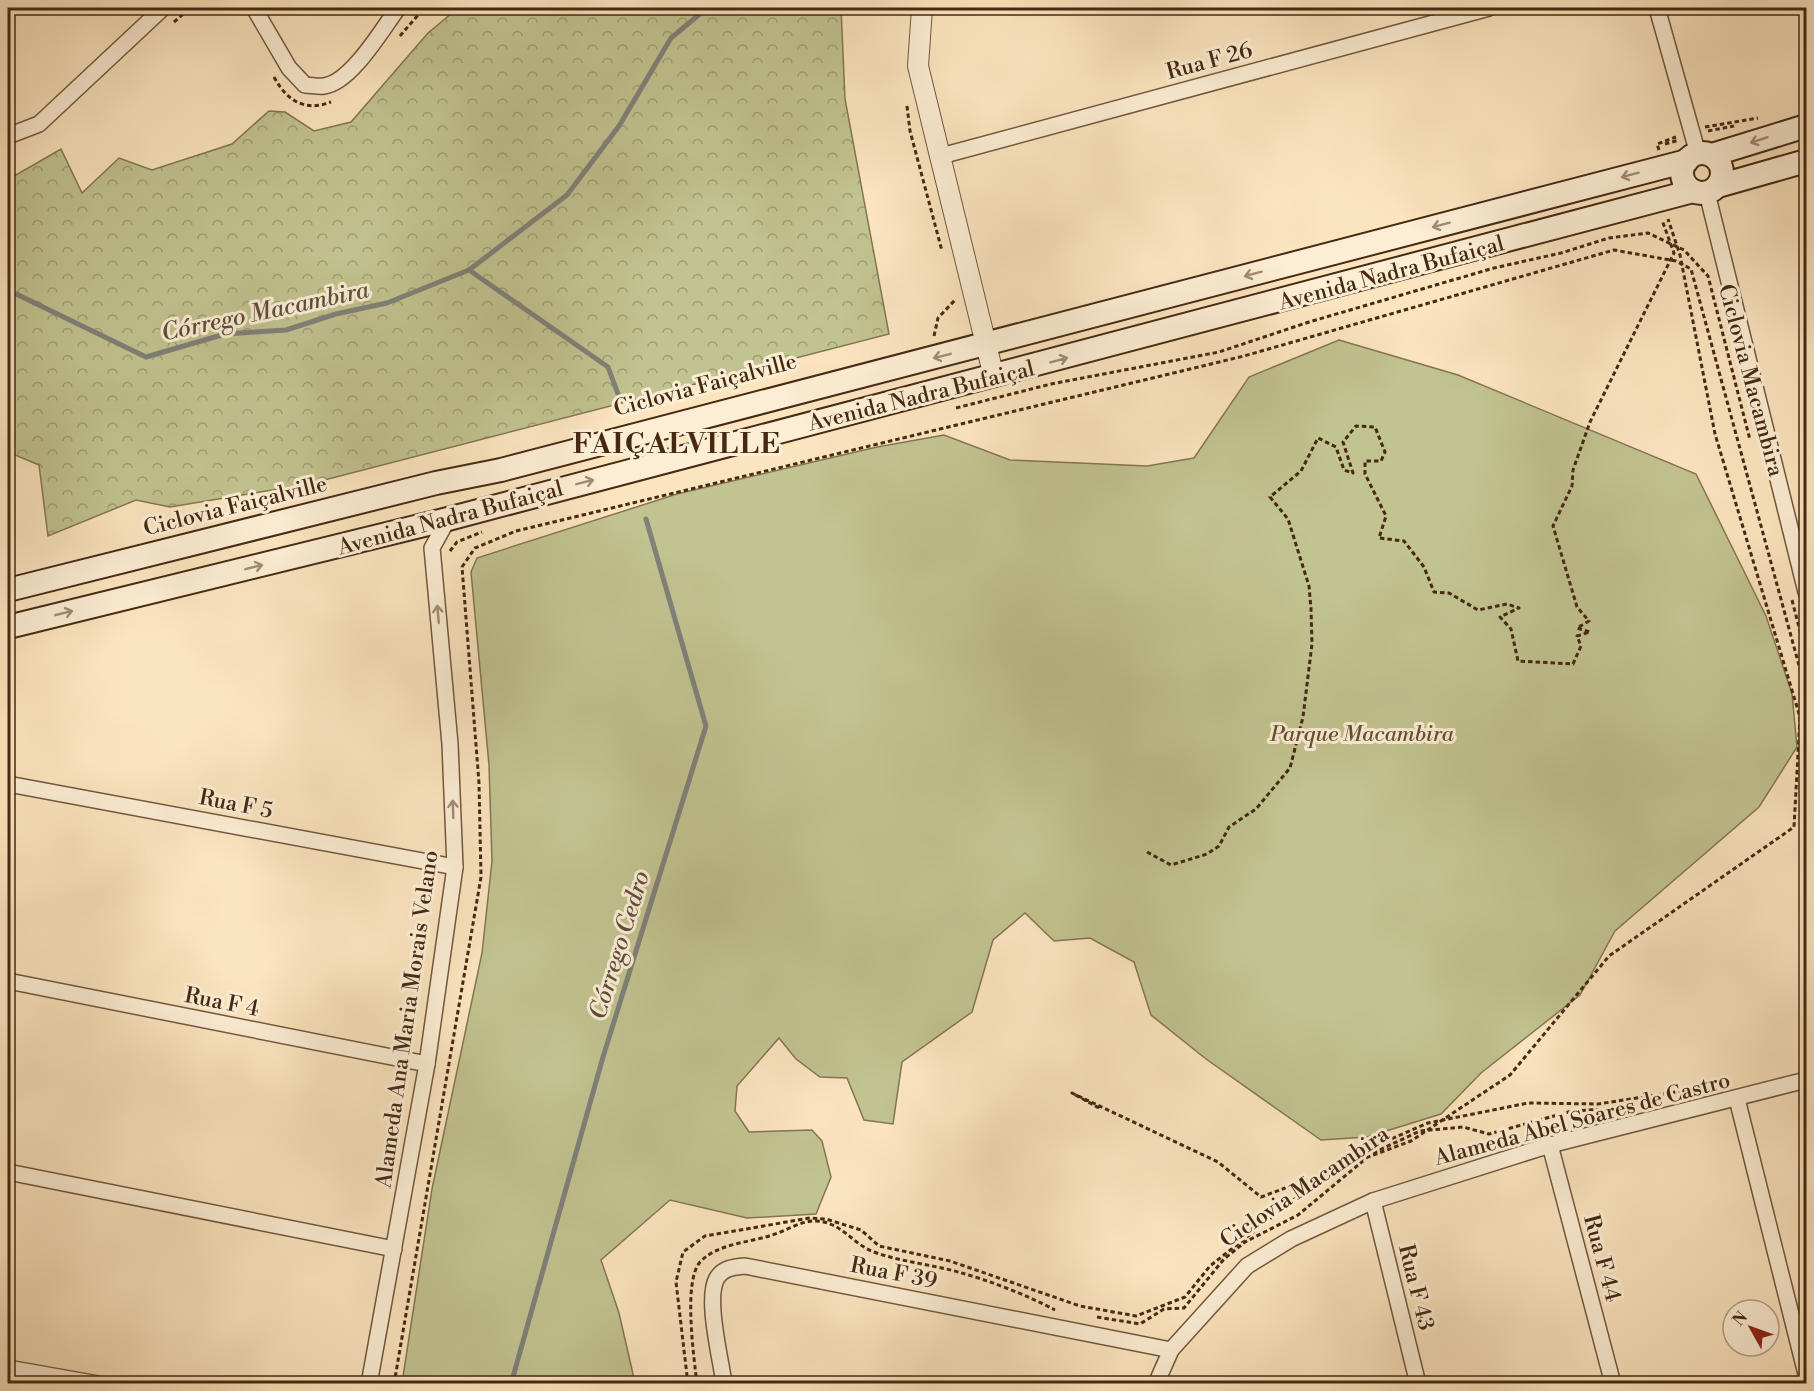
<svg xmlns="http://www.w3.org/2000/svg" width="1814" height="1391" font-family="'Libre Bodoni',serif">
  <style>
    .forest { fill: url(#forest-crowns); stroke: #847652; stroke-width: 1.5 }
    .park { fill: #c1c390; stroke: #847652; stroke-width: 1.5 }
    .lines { fill: none; stroke-linecap: round; stroke-linejoin: round }
    .stream { stroke: #7f817a; stroke-width: 5 }
    .minor-casing { stroke: #73573e; stroke-width: 18 }
    .tertiary-casing { stroke: #73573e; stroke-width: 22 }
    .secondary-casing { stroke: #462813; stroke-width: 26 }
    .path { stroke: #462813; stroke-width: 3; stroke-dasharray: 4.5 3; stroke-linecap: butt }
    .minor { stroke: #fceed5; stroke-width: 15 }
    .tertiary { stroke: #fceed5; stroke-width: 20 }
    .secondary { stroke: #fceed5; stroke-width: 22 }
    .oneway { stroke: #a18b74 }
    .labels { text-anchor: middle; stroke-width: 6; stroke-linejoin: round; paint-order: stroke }
    .street-label { font-size: 22px; fill: #462813; stroke: #fceed5 }
    .park-label { font-size: 22px; font-style: italic; fill: #654f32; stroke: #fceed5 }
    .water-label { font-size: 24px; font-style: italic; fill: #5e4d3e; stroke: #fceed5 }
    .district-label { font-size: 28px; font-weight: bold; letter-spacing: 1.5px; fill: #462813; stroke: #fceed5 }
  </style>
  <defs>
    <pattern id="forest-crowns" width="20" height="18" patternUnits="userSpaceOnUse" patternTransform="scale(1.5)"><rect width="20" height="18" fill="#c1c390"/><path d="M2 6a3 3 0 1 1 6 0M12 15a3 3 0 1 1 6 0" fill="none" stroke="#9f9e74"/></pattern>
  </defs>
  <rect width="100%" height="100%" fill="#fbe5bf"/>
  <filter id="stains"><feTurbulence type="fractalNoise" baseFrequency=".00333" numOctaves="4"/><feColorMatrix values="0 0 0 0 .2 0 0 0 0 .09 0 0 0 0 .02 0 0 0 .5 -.17"/></filter>
  <radialGradient id="worn" r=".72"><stop offset=".6" stop-color="#630" stop-opacity="0"/><stop offset="1" stop-color="#630" stop-opacity=".3"/></radialGradient>
  <polygon class="forest" points="458,8 841,8 845,99 889,334 309,484 170,507 136,500 48,536 39,465 8,452 8,175 16,175 61,149 82,193 119,158 152,170 232,144 269,111 285,112 314,131 351,122 428,33"/>
  <polygon class="park" points="1339,340 1458,375 1696,474 1766,616 1792,694 1797,747 1759,807 1615,931 1580,995 1481,1073 1441,1114 1367,1137 1321,1140 1206,1059 1151,1015 1134,962 1090,938 1054,941 1025,913 993,940 972,1012 902,1062 893,1124 864,1120 847,1078 820,1077 796,1059 779,1038 737,1086 735,1111 749,1132 812,1130 822,1141 831,1177 816,1214 747,1218 670,1200 601,1260 619,1313 633,1374 631,1383 402,1383 432,1189 482,953 492,861 489,765 471,572 477,558 677,494 877,447 944,435 1010,460 1147,466 1194,458 1249,377"/>
  <g class="lines">
    <g class="stream">
      <polyline points="469,270 608,367 618,394"/>
      <polyline points="8,290 146,357 225,334 286,330 336,314 387,303 469,270 567,195 619,126 671,38 707,8"/>
      <polyline points="511,1384 603,1057 706,726 646,519"/>
    </g>
    <defs>
      <g id="minor">
        <path d="M254,8L289,68L305,85C311,85 318,87 324,86C351,83 383,28 398,8"/>
        <polyline points="1657,8 1698,154"/>
        <polyline points="8,136 39,124 163,8"/>
        <polyline points="941,156 1489,8"/>
        <polyline points="1707,193 1806,592"/>
        <polyline points="8,784 455,867"/>
        <polyline points="8,981 427,1064"/>
        <polyline points="1737,1099 1806,1374"/>
        <polyline points="1550,1145 1613,1384"/>
        <polyline points="8,1172 394,1249"/>
        <polyline points="1373,1201 1418,1384"/>
        <polyline points="8,1368 98,1384"/>
        <polyline points="369,1384 427,1064 455,867 450,744 432,548 448,519"/>
        <path d="M724,1384C721,1359 705,1298 717,1278C723,1268 734,1267 745,1266L1171,1350"/>
        <polyline points="1156,1384 1171,1350 1247,1266 1291,1239 1373,1201 1550,1145 1806,1080"/>
      </g>
      <polyline id="tertiary" points="922,8 918,66 994,377"/>
      <g id="secondary">
        <circle cx="1702" cy="173" r="20"/>
        <polyline points="1712,155 1806,126"/>
        <polyline points="1718,186 1806,161"/>
        <polyline points="8,590 436,483 501,470 1687,161"/>
        <polyline points="8,627 448,519 1693,191"/>
      </g>
    </defs>
    <use href="#minor" class="minor-casing"/>
    <use href="#tertiary" class="tertiary-casing"/>
    <use href="#secondary" class="secondary-casing"/>
    <g class="path">
      <polyline points="231,8 238,14"/>
      <polyline points="174,22 190,8"/>
      <polyline points="400,36 424,8"/>
      <path d="M274,77C287,101 305,112 331,102"/>
      <polyline points="907,106 910,131 942,251"/>
      <polyline points="1705,127 1758,118"/>
      <polyline points="1708,131 1734,126"/>
      <polyline points="1665,144 1679,140"/>
      <polyline points="1659,150 1657,144 1676,137"/>
      <polyline points="8,155 14,152"/>
      <polyline points="934,336 938,318 955,300"/>
      <polyline points="956,408 1051,384 1219,352 1309,322 1494,268 1561,253 1609,238 1648,233 1684,250 1708,276 1750,440"/>
      <polyline points="450,551 457,542 482,532"/>
      <polyline points="1792,600 1806,654"/>
      <polyline points="1147,852 1171,865 1207,854 1219,846 1229,827 1256,809 1290,768 1303,717 1312,644 1311,609 1309,586 1288,519 1270,497 1301,471 1318,438 1336,447 1344,470 1353,473 1343,442 1356,426 1375,427 1385,452 1381,461 1365,461 1365,474 1386,516 1379,538 1404,541 1424,567 1434,592 1449,593 1478,610 1507,604 1519,608 1500,617 1511,629 1518,661 1573,664 1581,646 1577,636 1590,632 1577,628 1589,621 1577,607 1553,526 1572,486 1573,470 1590,422 1674,253 1662,220"/>
      <polyline points="1099,1108 1072,1093 1218,1162 1261,1197 1411,1141 1510,1075 1609,956 1794,827 1800,717 1715,434 1680,255 1668,219"/>
      <polyline points="1373,1153 1420,1131 1463,1127 1489,1134 1572,1111 1627,1108"/>
      <polyline points="1332,1169 1345,1159 1428,1123 1528,1103 1598,1104 1708,1087"/>
      <polyline points="1097,1317 1140,1324 1164,1309 1184,1308 1224,1259 1245,1242 1298,1215 1363,1161"/>
      <polyline points="394,1384 481,877 479,783 462,567 475,548 516,531 1244,356 1614,250 1676,261 1691,269 1806,691"/>
      <polyline points="688,1384 676,1282 683,1252 705,1236 810,1218 826,1219 861,1230 879,1246 950,1261 1080,1306 1136,1316 1185,1297 1210,1266 1325,1175"/>
      <path d="M697,1384C694,1357 683,1282 700,1262C718,1243 749,1243 772,1235C786,1231 800,1221 815,1221C841,1221 852,1244 874,1252C901,1262 930,1264 958,1272C988,1280 1027,1295 1055,1310"/>
    </g>
    <use href="#minor" class="minor"/>
    <use href="#tertiary" class="tertiary"/>
    <use href="#secondary" class="secondary"/>
  </g>
  <defs><path id="oneway-shaft" d="M-6 0H5M1.5-3L5.5 0L1.5 3" fill="none" stroke-width="1.6" stroke-linecap="round" stroke-linejoin="round" transform="scale(1.5)"/></defs>
  <g class="oneway">
    <use href="#oneway-shaft" transform="translate(1759 140) rotate(162)"/>
    <use href="#oneway-shaft" transform="translate(1630 175) rotate(165)"/>
    <use href="#oneway-shaft" transform="translate(1441 225) rotate(165)"/>
    <use href="#oneway-shaft" transform="translate(1253 274) rotate(165)"/>
    <use href="#oneway-shaft" transform="translate(942 356) rotate(166)"/>
    <use href="#oneway-shaft" transform="translate(1059 360) rotate(-15)"/>
    <use href="#oneway-shaft" transform="translate(585 482) rotate(-14)"/>
    <use href="#oneway-shaft" transform="translate(254 567) rotate(-14)"/>
    <use href="#oneway-shaft" transform="translate(64 613) rotate(-14)"/>
    <use href="#oneway-shaft" transform="translate(438 614) rotate(-95)"/>
    <use href="#oneway-shaft" transform="translate(453 809) rotate(-92)"/>
  </g>
  <g class="labels">
    <g class="street-label">
      <text transform="translate(1209 60) rotate(-15)" y="8">Rua F 26</text>
      <text transform="translate(1391 272) rotate(-15)" y="8">Avenida Nadra Bufaiçal</text>
      <text transform="translate(1752 380) rotate(75)" y="8">Ciclovia Macambira</text>
      <text transform="translate(705 384) rotate(-15)" y="8">Ciclovia Faiçalville</text>
      <text transform="translate(921 395) rotate(-14)" y="8">Avenida Nadra Bufaiçal</text>
      <text transform="translate(235 505) rotate(-14)" y="8">Ciclovia Faiçalville</text>
      <text transform="translate(450 517) rotate(-15)" y="8">Avenida Nadra Bufaiçal</text>
      <text transform="translate(236 803) rotate(11)" y="8">Rua F 5</text>
      <text transform="translate(222 1001) rotate(11)" y="8">Rua F 4</text>
      <text transform="translate(406 1019) rotate(-82)" y="8">Alameda Ana Maria Morais Velano</text>
      <text transform="translate(1582 1118) rotate(-15)" y="8">Alameda Abel Soares de Castro</text>
      <text transform="translate(1304 1186) rotate(-34)" y="8">Ciclovia Macambira</text>
      <text transform="translate(1603 1258) rotate(75)" y="8">Rua F 44</text>
      <text transform="translate(894 1272) rotate(11)" y="8">Rua F 39</text>
      <text transform="translate(1417 1287) rotate(76)" y="8">Rua F 43</text>
    </g>
    <g class="park-label">
      <text x="1362" y="741">Parque Macambira</text>
    </g>
    <g class="water-label">
      <text transform="translate(265 311) rotate(-12)" y="8">Córrego Macambira</text>
      <text transform="translate(619 945) rotate(-73)" y="8">Córrego Cedro</text>
    </g>
    <g class="district-label">
      <text x="677" y="453">FAIÇALVILLE</text>
    </g>
  </g>
  <rect width="1814" height="1391" fill="none" stroke="#fbe5bf" stroke-width="30"/>
  <rect x="9" y="9" width="1796" height="1373" fill="none" stroke="#462813" stroke-width="3"/>
  <rect x="15" y="15" width="1784" height="1361" fill="none" stroke="#462813" stroke-width="1.5"/>
  <g transform="translate(1751 1328) rotate(310)"><circle r="28" fill="#fceed5" stroke="#b39f87" stroke-width="1.5"/>
  <path d="M0-4.5L10 22L0 15L-10 22Z" fill="#8f2418"/>
  <text y="-9" font-size="16" font-weight="bold" text-anchor="middle" fill="#462813">N</text>
  </g>
  <rect width="100%" height="100%" filter="url(#stains)"/>
  <rect width="100%" height="100%" fill="url(#worn)"/>
</svg>
